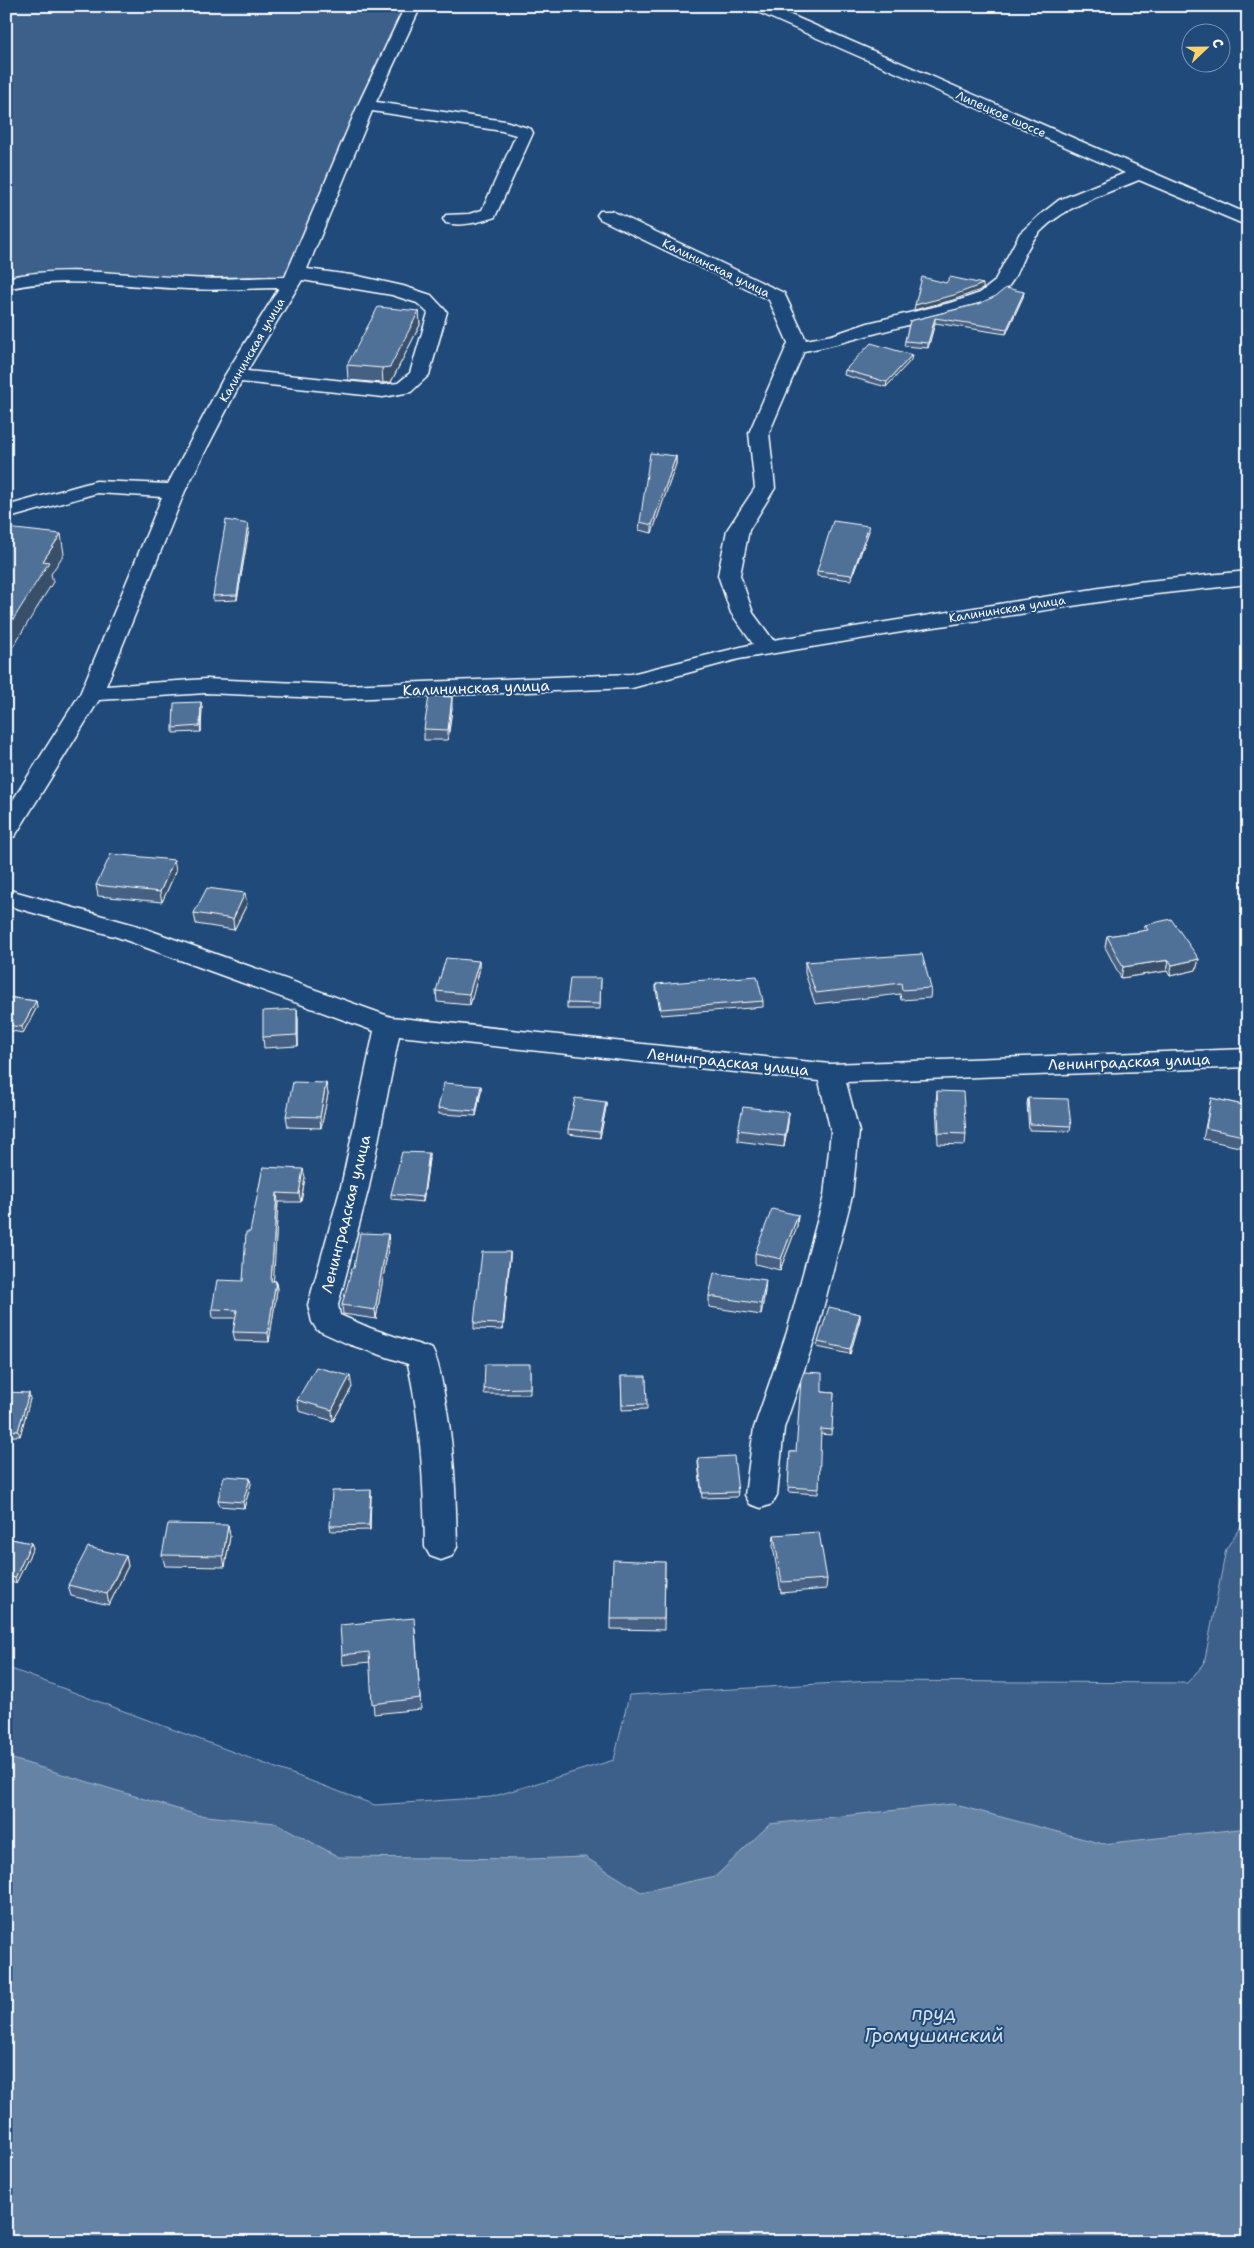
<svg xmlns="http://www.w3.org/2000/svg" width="1254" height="2248" font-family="'Shantell Sans',sans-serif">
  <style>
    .green { fill: #3c618b; stroke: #9eb0c5 }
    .water { fill: #6583a4; stroke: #a3b5c8 }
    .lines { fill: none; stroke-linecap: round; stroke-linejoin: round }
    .minor-casing { stroke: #fff; stroke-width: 3 }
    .minor { fill: #1f4a7a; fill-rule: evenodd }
    .wall { fill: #456182; stroke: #fff }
    .shaded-wall { fill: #384f6a; stroke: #fff }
    .building { fill: #507197; stroke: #fff }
    .labels { text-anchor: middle; stroke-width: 4; stroke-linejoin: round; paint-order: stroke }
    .far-street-label { font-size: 12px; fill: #fff; stroke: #1f4a7a }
    .street-label { font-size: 15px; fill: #fff; stroke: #1f4a7a }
    .near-water-label { font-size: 19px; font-style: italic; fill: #d8e0e8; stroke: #1f4a7a }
  </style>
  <rect width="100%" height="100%" fill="#1f4a7a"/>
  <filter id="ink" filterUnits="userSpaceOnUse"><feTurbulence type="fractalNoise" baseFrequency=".02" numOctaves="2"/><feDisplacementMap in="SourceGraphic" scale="10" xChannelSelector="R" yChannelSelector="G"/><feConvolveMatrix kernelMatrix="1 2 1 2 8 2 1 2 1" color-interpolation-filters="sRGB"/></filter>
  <g filter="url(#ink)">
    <g class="green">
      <polygon points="6,6 413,6 292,282 115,277 6,284"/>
      <polygon points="1248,1515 1248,2242 6,2242 6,1667 375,1805 491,1797 614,1760 629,1695 871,1681 1187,1683 1204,1664 1226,1549"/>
    </g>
    <polygon class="water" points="6,1757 197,1815 276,1823 339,1857 529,1859 585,1857 641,1892 716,1876 770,1824 952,1804 1103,1844 1248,1828 1248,2242 1087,2242 1041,2236 1020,2242 6,2242"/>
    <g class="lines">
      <defs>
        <g id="minor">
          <path d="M405,6H421L376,102L505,121L531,129L533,133L495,217C479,222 463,227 446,223L443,219L446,215L469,214L482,210L516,135L502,131L372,111L307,269L358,276L403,286L431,295L447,312L429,375L411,392L383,397L241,382L185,491L106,686L206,679L344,685L631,674L753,644L731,613L718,575L727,530L755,488L749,433L788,343L769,300L600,219L597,215L600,211H612L784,293L806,340L832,335L868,323L954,302L980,293L994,282L1020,233L1040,215L1059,200L1125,173L751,9L748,6H770L1248,214V226L1139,180C1103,195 1059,207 1034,239C1018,260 1019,283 995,299C979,311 925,320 904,326C870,334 838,345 804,351L769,433L775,488L749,530L740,575L753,613L773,640L1138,582L1248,571V584L1138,596L908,631L739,659L632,688L344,699L206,693L99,700L15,836L6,839V811L80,694L162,497L97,493L6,519V506L96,481L168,484L225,375L279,288C249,288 218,291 188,289C126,287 67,275 6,289V278C69,264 126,276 189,278C221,280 253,277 285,277L358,105ZM302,280L392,295L417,303L428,313L410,373L398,383L383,385L247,371Z"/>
          <path d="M6,889L135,925L391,1017L830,1064L1248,1049V1067L846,1082L859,1132L852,1196L817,1332L784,1428L777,1495L772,1504L761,1508L750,1504L745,1495L754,1428L787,1332L824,1196L831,1132L819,1081L399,1036L369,1187L338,1305L340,1315L370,1328L432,1349C439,1362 441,1378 444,1393C454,1444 456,1496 457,1547L452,1556L441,1560L430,1556L425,1547C424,1486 421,1424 408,1364L348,1344L317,1330L312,1322L308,1305L341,1187L374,1031L117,937L6,905Z"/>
        </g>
      </defs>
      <use href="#minor" class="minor-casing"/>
      <use href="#minor" class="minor"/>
    </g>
    <g class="wall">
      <polygon points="1024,292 1023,297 1006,334 935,323 928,348 904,346 905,341 910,321"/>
      <polygon points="419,311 420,325 391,382 383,383 348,380 347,365"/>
      <polygon points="911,360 886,387 844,375 845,370"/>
      <polygon points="676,456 676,464 652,533 639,530 640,522"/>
      <polygon points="249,529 237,600 213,601 213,596"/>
      <polygon points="869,531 851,580 817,576 817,571"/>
      <polygon points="202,707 201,732 173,733 173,728"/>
      <polygon points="452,708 448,740 424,740 424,729"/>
      <polygon points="174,860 176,871 162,902 98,896 96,885"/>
      <polygon points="247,904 234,930 196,924 194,913"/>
      <polygon points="1145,925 1199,959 1196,970 1170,976 1167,971 1121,978 1105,947 1107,936 1143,931"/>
      <polygon points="479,961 479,972 470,1005 437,1002 436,991"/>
      <polygon points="805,962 931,988 930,998 901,1000 900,994 815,1004 805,973"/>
      <polygon points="601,978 600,1009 567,1009 567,1003"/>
      <polygon points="656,984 763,1001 763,1007 661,1015 656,990"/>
      <polygon points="6,997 36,1001 37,1007 23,1033 6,1030"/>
      <polygon points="297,1009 298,1020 298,1046 264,1048 263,1037"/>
      <polygon points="326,1083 328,1094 321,1128 288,1127 286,1116"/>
      <polygon points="481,1086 481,1091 476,1116 439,1114 438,1108"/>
      <polygon points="937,1091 966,1134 965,1145 938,1144 936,1102"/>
      <polygon points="1028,1098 1071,1126 1070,1131 1029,1130 1027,1104"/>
      <polygon points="1211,1098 1248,1106 1248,1149 1203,1139"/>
      <polygon points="606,1102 606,1107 600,1138 568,1134 568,1129"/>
      <polygon points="789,1112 788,1123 784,1147 738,1141 738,1130"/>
      <polygon points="429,1159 423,1202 391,1199 391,1194"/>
      <polygon points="263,1167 305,1177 301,1202 278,1202 273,1281 276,1281 277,1290 269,1342 235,1341 233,1332 236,1318 213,1318 212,1309 243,1281"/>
      <polygon points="798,1215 797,1226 780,1270 755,1264 755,1253"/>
      <polygon points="388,1234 389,1243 376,1319 343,1314 342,1305 354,1268"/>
      <polygon points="510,1252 510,1258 503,1330 474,1329 474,1323"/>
      <polygon points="765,1291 761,1315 709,1307 709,1296"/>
      <polygon points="860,1314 860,1319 850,1354 817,1347 818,1342"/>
      <polygon points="530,1369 530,1394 484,1394 484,1389"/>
      <polygon points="621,1376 647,1404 647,1409 622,1410"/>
      <polygon points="352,1387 333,1421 299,1411 297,1400"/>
      <polygon points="6,1392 30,1399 20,1436 6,1436"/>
      <polygon points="822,1392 834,1393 831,1435 820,1434 818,1494 788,1492 790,1452 796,1452"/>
      <polygon points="698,1458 738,1492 737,1497 702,1498 698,1463"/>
      <polygon points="251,1484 244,1508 219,1506 218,1500"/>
      <polygon points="371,1495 370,1530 331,1531 330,1526"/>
      <polygon points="228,1525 230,1536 225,1567 165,1566 162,1555"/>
      <polygon points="774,1535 827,1579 826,1589 781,1593 773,1546"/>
      <polygon points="6,1538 31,1543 33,1548 16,1583 6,1581"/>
      <polygon points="126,1556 128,1566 109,1605 71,1596 68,1585"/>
      <polygon points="665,1562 664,1630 611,1629 611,1619"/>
      <polygon points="415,1628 421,1709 374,1714 370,1662 343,1665 342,1655"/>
    </g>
    <g class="shaded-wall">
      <polygon points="983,284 983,289 953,300 914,310 915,305"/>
      <polygon points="1024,292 1023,297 1006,334 1007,329"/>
      <polygon points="419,311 420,325 391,382 383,383 382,368"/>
      <polygon points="935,318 935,323 928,348 928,343"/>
      <polygon points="912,355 911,360 886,387 887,382"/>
      <polygon points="676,456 676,464 652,533 652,525"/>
      <polygon points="248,524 249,529 237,600 237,595"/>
      <polygon points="869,526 869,531 851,580 852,575"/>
      <polygon points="61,534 64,554 51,574 53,582 6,658 6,631 43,561"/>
      <polygon points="452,697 452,708 448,740 448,730"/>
      <polygon points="201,702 202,707 201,732 200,726"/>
      <polygon points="174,860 176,871 162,902 160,892"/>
      <polygon points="245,893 247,904 234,930 233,919"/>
      <polygon points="1199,959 1196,970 1170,976 1172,965"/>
      <polygon points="1169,960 1167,971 1121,978 1123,967"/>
      <polygon points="479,961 479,972 470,1005 469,994"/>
      <polygon points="36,1001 37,1007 23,1033 22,1027"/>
      <polygon points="297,1009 298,1020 298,1046 297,1035"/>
      <polygon points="326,1083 328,1094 321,1128 320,1117"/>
      <polygon points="481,1086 481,1091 476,1116 476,1111"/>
      <polygon points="606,1102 606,1107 600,1138 600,1132"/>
      <polygon points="789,1112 788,1123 784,1147 785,1136"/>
      <polygon points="429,1153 429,1159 423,1202 423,1197"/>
      <polygon points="303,1169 305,1177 301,1202 299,1194"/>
      <polygon points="277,1193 278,1202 273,1290 271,1281"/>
      <polygon points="798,1215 797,1226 780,1270 781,1259"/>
      <polygon points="388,1234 389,1243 376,1319 375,1310"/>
      <polygon points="510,1252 510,1258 503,1330 503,1324"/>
      <polygon points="766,1280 765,1291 761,1315 761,1304"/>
      <polygon points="276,1281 277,1290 269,1342 268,1333"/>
      <polygon points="860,1314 860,1319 850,1354 850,1349"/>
      <polygon points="350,1376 352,1387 333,1421 332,1410"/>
      <polygon points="29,1393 30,1399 20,1436 18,1431"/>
      <polygon points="250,1478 251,1484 244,1508 243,1502"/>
      <polygon points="371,1490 371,1495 370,1530 369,1525"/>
      <polygon points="228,1525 230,1536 225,1567 223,1556"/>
      <polygon points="31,1543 33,1548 16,1583 15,1578"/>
      <polygon points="126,1556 128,1566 109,1605 107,1594"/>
    </g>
    <g class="building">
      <polygon points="922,277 946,283 950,277 983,284 954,295 915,305"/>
      <polygon points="1006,288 1024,292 1007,329 935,318 928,343 905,341 910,321 978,304 996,296"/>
      <polygon points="378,307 419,311 390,367 382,368 347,365"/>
      <polygon points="871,343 912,355 887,382 845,370"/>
      <polygon points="650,453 676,456 652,525 640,522"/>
      <polygon points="226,520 248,524 237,595 213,596"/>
      <polygon points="833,521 869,526 852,575 817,571"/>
      <polygon points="6,528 61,534 43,561 49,562 6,631"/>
      <polygon points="429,696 452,697 448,730 424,729"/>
      <polygon points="201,702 200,726 173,728 174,703"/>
      <polygon points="111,854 174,860 160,892 96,885"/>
      <polygon points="207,888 245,893 233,919 194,913"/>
      <polygon points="1171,919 1199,959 1172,965 1169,960 1123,967 1107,936 1148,930 1145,925"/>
      <polygon points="922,954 931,988 902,990 901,983 816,993 805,962"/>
      <polygon points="446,958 479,961 469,994 436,991"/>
      <polygon points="757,976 763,1001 661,1009 656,984"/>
      <polygon points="570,978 601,978 600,1004 567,1003"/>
      <polygon points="6,997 36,1001 22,1027 6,1025"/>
      <polygon points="297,1009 297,1035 263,1037 263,1011"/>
      <polygon points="293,1082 326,1083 320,1117 286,1116"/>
      <polygon points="444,1083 481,1086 476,1111 438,1108"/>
      <polygon points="937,1091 963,1092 966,1134 939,1133"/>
      <polygon points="575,1098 606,1102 600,1132 568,1129"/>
      <polygon points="1028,1098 1068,1099 1071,1126 1030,1124"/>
      <polygon points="1211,1098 1248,1106 1248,1137 1206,1128"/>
      <polygon points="743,1107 789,1112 785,1136 738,1130"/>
      <polygon points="402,1152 429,1153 423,1197 391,1194"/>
      <polygon points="263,1167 303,1169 299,1194 277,1193 271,1281 276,1281 268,1333 233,1332 237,1310 212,1309 217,1280 243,1281 246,1232 250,1232"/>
      <polygon points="772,1209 798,1215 781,1259 755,1253"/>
      <polygon points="360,1233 388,1234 375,1310 342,1305 352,1268 354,1268"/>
      <polygon points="482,1252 510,1252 503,1324 474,1323"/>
      <polygon points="714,1273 766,1280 761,1304 709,1296"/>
      <polygon points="829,1307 860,1314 850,1349 818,1342"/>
      <polygon points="485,1364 530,1364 530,1388 484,1389"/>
      <polygon points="316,1367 350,1376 332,1410 297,1400"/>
      <polygon points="804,1372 822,1373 822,1392 834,1393 832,1430 821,1429 819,1489 788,1487 790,1452 796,1452 801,1379"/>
      <polygon points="621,1376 646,1376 647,1404 622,1405"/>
      <polygon points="6,1392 29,1393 18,1431 6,1430"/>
      <polygon points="734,1456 738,1492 702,1493 698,1458"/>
      <polygon points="224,1476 250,1478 243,1502 218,1500"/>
      <polygon points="371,1490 369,1525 330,1526 332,1491"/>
      <polygon points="168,1524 228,1525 223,1556 162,1555"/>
      <polygon points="819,1532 827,1579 782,1582 774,1535"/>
      <polygon points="6,1538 31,1543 15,1578 6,1576"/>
      <polygon points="88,1547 126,1556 107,1594 68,1585"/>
      <polygon points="613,1560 665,1562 664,1619 611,1619"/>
      <polygon points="414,1618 420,1698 372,1704 369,1652 342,1655 340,1625"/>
    </g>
  </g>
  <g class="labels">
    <g class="far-street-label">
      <text transform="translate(1001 114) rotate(24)" y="4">Липецкое шоссе</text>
      <text transform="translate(716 268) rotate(26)" y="4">Калининская улица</text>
      <text transform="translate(252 350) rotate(-60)" y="4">Калининская улица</text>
      <text transform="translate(1007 609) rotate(-9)" y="4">Калининская улица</text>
    </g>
    <g class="street-label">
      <text transform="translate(476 688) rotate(-2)" y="5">Калининская улица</text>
      <text transform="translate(728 1062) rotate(6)" y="5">Ленинградская улица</text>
      <text transform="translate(1129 1062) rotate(-2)" y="5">Ленинградская улица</text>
      <text transform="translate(346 1214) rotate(-76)" y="5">Ленинградская улица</text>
    </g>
    <g class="near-water-label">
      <text x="934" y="2020">пруд<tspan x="934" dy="22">Громушинский</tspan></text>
    </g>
  </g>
  <rect width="1254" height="2248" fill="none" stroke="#1f4a7a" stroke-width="25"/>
  <rect x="12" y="12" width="1229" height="2223" fill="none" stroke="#fff" stroke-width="2" filter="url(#ink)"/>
  <g transform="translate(1206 48) rotate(68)"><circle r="24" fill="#1f4a7a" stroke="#7992af"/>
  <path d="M0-4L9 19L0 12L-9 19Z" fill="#ffd166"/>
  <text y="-8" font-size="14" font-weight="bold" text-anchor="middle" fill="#ffffff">С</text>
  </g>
</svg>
